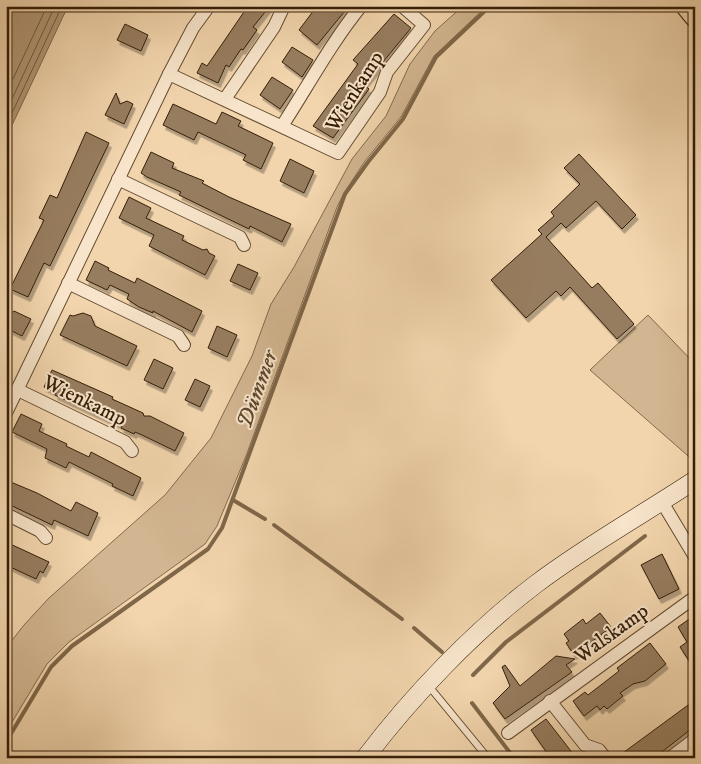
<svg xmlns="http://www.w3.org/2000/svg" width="701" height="764" font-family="'IM FELL DW Pica',serif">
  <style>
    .green { fill: #d2b691; stroke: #836a4c }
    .water { fill: #b19775; stroke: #7f6749 }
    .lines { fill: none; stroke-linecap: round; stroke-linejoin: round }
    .shore { stroke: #725a3e; stroke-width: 1 }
    .stream { stroke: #7f6749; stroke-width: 4 }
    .building { fill: #977d5e; stroke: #341e08; filter: url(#shadow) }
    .service-casing { stroke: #644c31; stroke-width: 8 }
    .minor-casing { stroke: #644c31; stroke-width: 14 }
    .secondary-casing { stroke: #341e08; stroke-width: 19 }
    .primary-casing { stroke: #341e08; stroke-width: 22 }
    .service { stroke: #f7e4ca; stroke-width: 6 }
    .minor { stroke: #f7e4ca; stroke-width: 12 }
    .secondary { stroke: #f7e4ca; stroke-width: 18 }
    .primary { stroke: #f2d5ad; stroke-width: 20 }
    .labels { text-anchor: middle; stroke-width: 4; stroke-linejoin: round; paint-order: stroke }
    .street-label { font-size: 21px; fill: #341e08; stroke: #f7e4ca }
    .water-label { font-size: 22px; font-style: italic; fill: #60482e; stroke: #f7e4ca }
  </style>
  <defs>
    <filter id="shadow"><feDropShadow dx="2.5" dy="4.5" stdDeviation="0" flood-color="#0004"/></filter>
  </defs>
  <rect width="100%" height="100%" fill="#f2d5ad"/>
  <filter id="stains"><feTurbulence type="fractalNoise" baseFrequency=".004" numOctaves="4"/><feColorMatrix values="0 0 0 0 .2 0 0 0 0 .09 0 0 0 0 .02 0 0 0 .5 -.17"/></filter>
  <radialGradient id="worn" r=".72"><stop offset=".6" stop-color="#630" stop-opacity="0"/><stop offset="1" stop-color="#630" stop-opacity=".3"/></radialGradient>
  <g class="green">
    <polygon points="463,6 487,6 434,56 401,117 365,161 344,193 337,207 246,456 217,526 205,544 69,642 47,664 6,732 6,648 24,625 49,598 165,495 211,438 252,356 271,304 294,267 352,159 386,116 410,64 435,31"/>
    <polygon points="648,315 695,364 695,462 590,370"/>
  </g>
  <polygon class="water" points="6,6 68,6 6,138"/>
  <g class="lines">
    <g class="shore">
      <polyline points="6,94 47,6"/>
      <polyline points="6,112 55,6"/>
      <polyline points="6,126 62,6"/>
    </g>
    <g class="stream">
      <polyline points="233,500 265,519"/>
      <polyline points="694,505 695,505"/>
      <polyline points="274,525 402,619"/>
      <polyline points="414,628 442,652"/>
      <polyline points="473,675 506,642 645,536"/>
      <polyline points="472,703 514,758"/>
      <polyline points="6,742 51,667 72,646 208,549 222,528 345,194 368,162 403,119 436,57 490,6"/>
    </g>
  </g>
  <g class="building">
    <polygon points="248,6 270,6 253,27 257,30 243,50 241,49 229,67 226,65 218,83 197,73 202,63 207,66"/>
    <polygon points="317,6 349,6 317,45 299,30"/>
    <polygon points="394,14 411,28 364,85 369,89 333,138 313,126 358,64 353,60"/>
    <polygon points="125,24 148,35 141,51 117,40"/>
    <polygon points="292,47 313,60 302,77 282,62"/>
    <polygon points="272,77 293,90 280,109 260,95"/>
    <polygon points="116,93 120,104 127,101 133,104 124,124 105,115"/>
    <polygon points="173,104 216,124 222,112 241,121 238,126 273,143 261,169 243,160 246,155 198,132 194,140 163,125"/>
    <polygon points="86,132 109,143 50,266 44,263 28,297 10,289 44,220 39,218 50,195 57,198"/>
    <polygon points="151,152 174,163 172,168 204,181 202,183 229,197 291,224 282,242 250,226 249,229 220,215 179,195 181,192 147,177 141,173"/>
    <polygon points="579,154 636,215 622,229 596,201 566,228 561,223 546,237 592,288 598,283 634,324 617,339 570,287 561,296 556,291 526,318 491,280 542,234 538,230 554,216 551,212 580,184 564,168"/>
    <polygon points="290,159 314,171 304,193 280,181"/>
    <polygon points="129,197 151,208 146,218 184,236 182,240 203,250 207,249 209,253 215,256 205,275 149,246 154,235 119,218"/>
    <polygon points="95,261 109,268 108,270 135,283 137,278 202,311 192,332 153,311 153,313 139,307 127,299 129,294 110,285 107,290 86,280"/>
    <polygon points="238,264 258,273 250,290 230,281"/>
    <polygon points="14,311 31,319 22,336 6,328 6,317"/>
    <polygon points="83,313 91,316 95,326 137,346 127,366 60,335 70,315 73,316"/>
    <polygon points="217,326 237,335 227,357 208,348"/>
    <polygon points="154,359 173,368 163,389 144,380"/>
    <polygon points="52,370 113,397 112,399 143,413 144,416 150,416 184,433 175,451 142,435 135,432 134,434 121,428 122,426 55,395 56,393 44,387"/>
    <polygon points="195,379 210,386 200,407 185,400"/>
    <polygon points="21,414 42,424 39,431 67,444 66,446 89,457 91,452 141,478 133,496 112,486 113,484 69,462 66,468 45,458 47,449 12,432"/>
    <polygon points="6,480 37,493 71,511 76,502 98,513 88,536 54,520 52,525 6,503"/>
    <polygon points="6,542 49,562 43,573 40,571 36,579 6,565"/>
    <polygon points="662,554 679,589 659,599 641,565"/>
    <polygon points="600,613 611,627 574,655 566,643 569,641 564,634 583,619 586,624"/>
    <polygon points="695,615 695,670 680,647 687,642 678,627"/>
    <polygon points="650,643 666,664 645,681 633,684 620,693 623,696 607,709 604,706 600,710 597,706 584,716 573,701 585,692 588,695 619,671 617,668"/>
    <polygon points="556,656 575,659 566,665 572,672 505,719 493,703 510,686 502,667 505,665 520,686"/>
    <polygon points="695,700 695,726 654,758 616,758"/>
    <polygon points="546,719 564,742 576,758 552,758 545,750 531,730"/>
  </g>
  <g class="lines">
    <defs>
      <polyline id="service" points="428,685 488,758"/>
      <g id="minor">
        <polyline points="169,74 338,153 380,92 387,72 424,25 402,6"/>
        <polyline points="225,99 274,27 284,6"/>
        <path d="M282,126C308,86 331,43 361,6"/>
        <polyline points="118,179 240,237 244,245"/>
        <polyline points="68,283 178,336 184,345"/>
        <polyline points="18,390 125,442 132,451"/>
        <polyline points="6,413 169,74 193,28 209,6"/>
        <polyline points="662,502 695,557"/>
        <polyline points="6,514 40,531 46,538"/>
        <polyline points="550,701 585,745 599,750 605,758"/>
        <polyline points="508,733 695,597"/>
        <polyline points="670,758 695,739"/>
      </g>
      <path id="secondary" d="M365,758C412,696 474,631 536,584C586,546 642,515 695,480"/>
      <polyline id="primary" points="686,6 695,17"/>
    </defs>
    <use href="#service" class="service-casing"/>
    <use href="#minor" class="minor-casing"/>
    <use href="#secondary" class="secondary-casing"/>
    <use href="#primary" class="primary-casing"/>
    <use href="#service" class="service"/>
    <use href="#minor" class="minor"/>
    <use href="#secondary" class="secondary"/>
    <use href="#primary" class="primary"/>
  </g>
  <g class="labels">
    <g class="street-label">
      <text transform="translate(354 91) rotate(-58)" y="7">Wienkamp</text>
      <text transform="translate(85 400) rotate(26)" y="7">Wienkamp</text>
      <text transform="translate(611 633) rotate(-36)" y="7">Walskamp</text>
    </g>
    <g class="water-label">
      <text transform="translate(256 389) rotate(-70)" y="8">Dümmer</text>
    </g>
  </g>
  <rect width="701" height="764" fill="none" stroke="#f2d5ad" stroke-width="25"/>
  <rect x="8" y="8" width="686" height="749" fill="none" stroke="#341e08" stroke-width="2.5"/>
  <rect x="12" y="12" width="676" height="739" fill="none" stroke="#341e08"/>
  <rect width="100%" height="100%" filter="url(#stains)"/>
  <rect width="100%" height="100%" fill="url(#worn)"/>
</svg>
